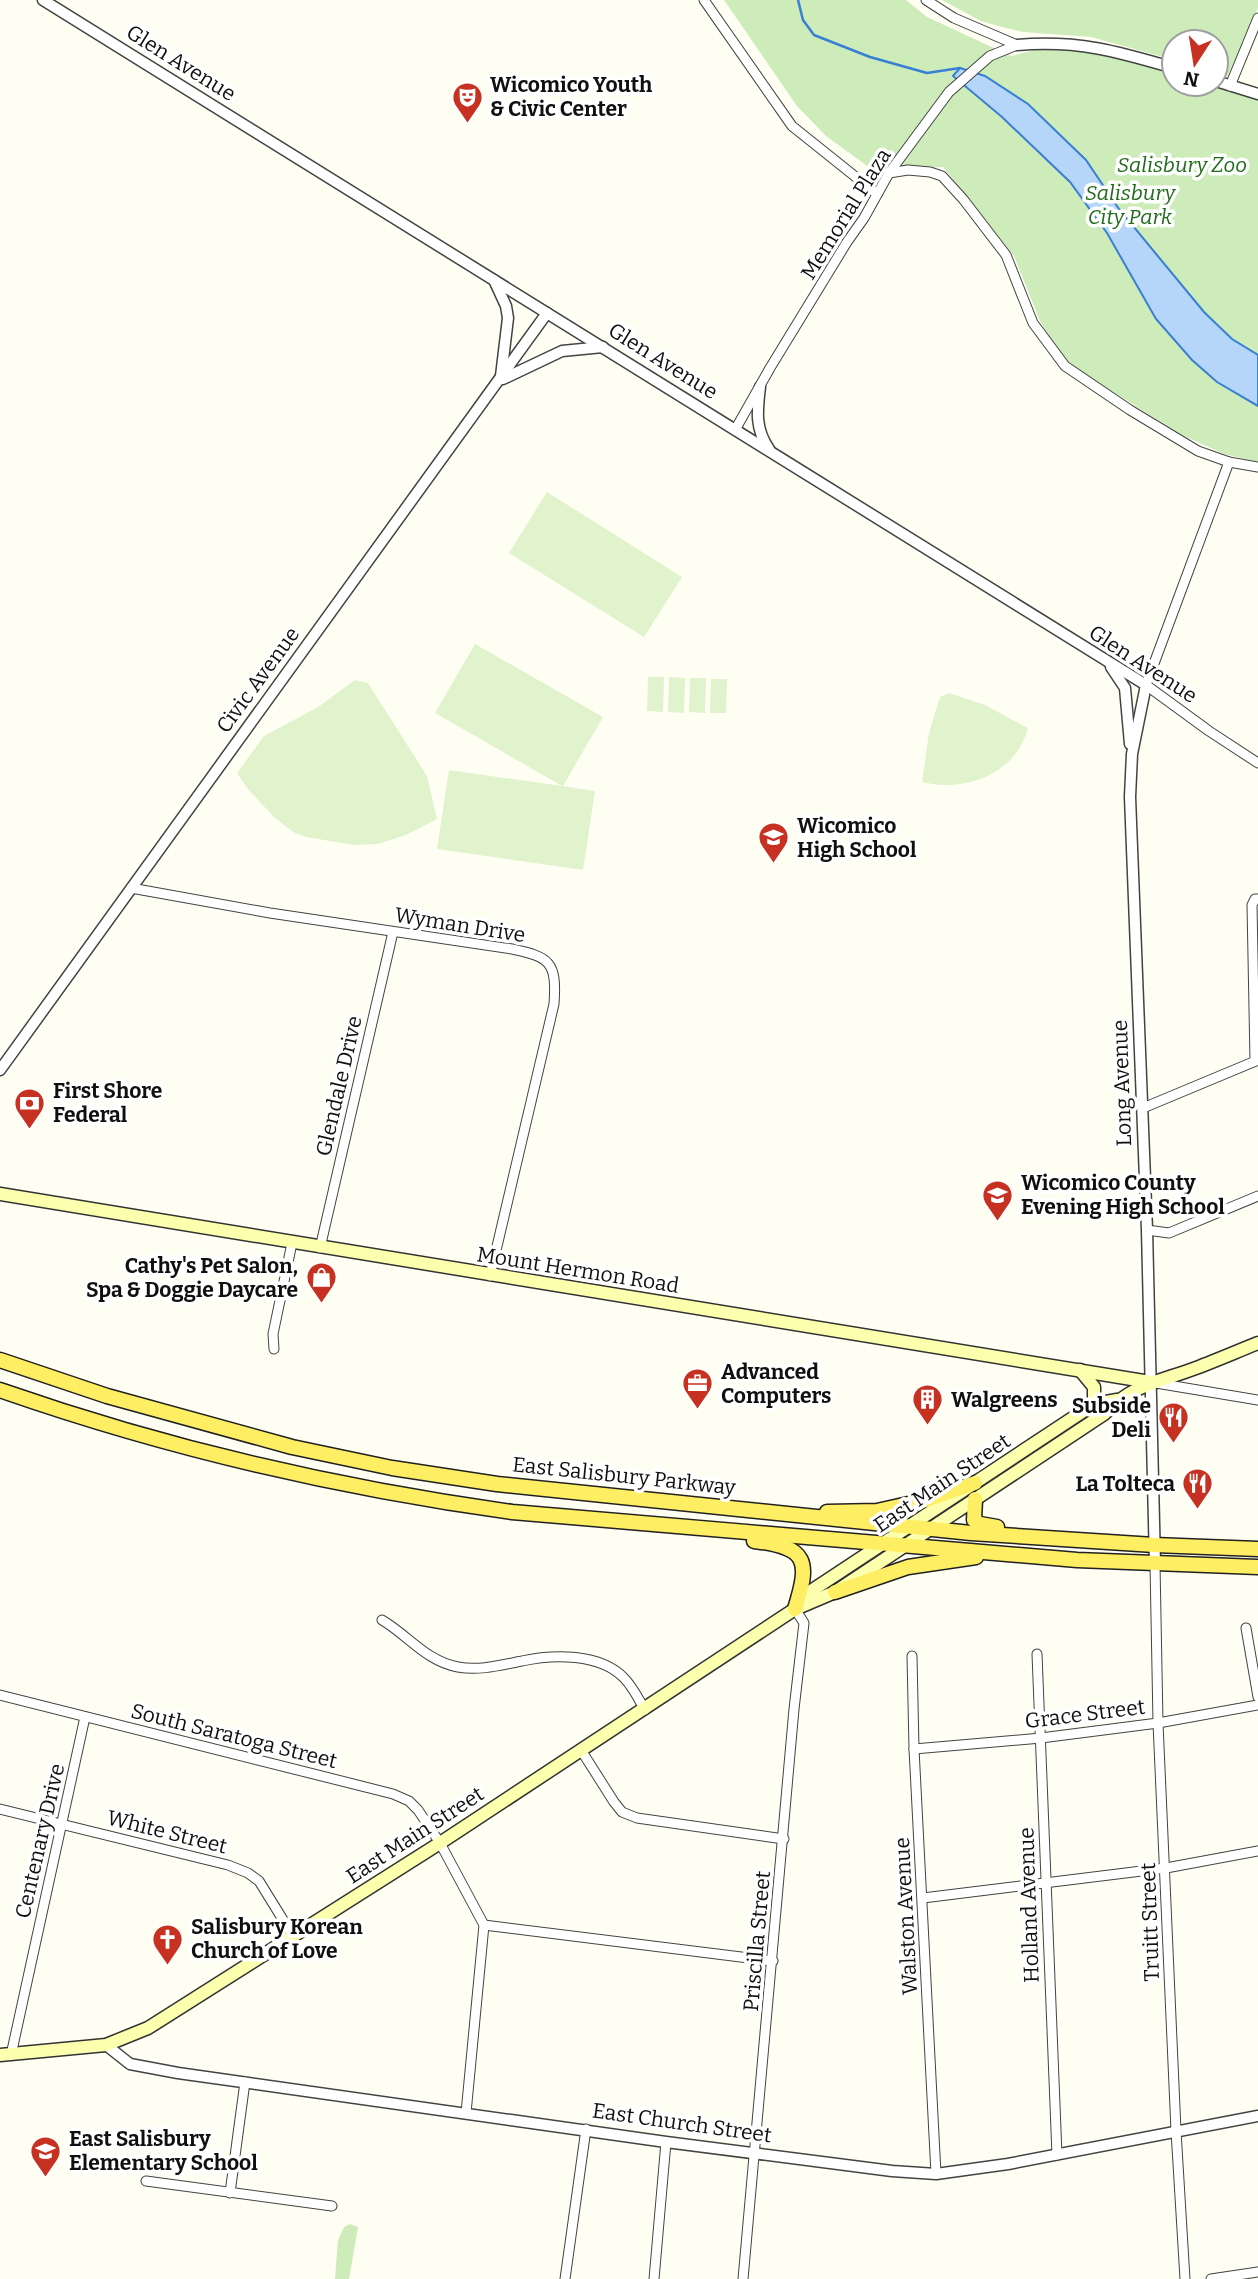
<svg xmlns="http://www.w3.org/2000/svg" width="1258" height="2279" font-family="Bitter,serif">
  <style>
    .green { fill: #cdecba }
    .pitch { fill: #e0f3cc }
    .water { fill: #b5d6f9; stroke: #397fd3; stroke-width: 2 }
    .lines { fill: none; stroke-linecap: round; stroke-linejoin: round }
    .stream { stroke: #397fd3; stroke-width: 2.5 }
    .minor-casing { stroke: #434343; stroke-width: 11 }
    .tertiary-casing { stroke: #434343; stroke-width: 13 }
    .secondary-casing { stroke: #323232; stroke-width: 15 }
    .primary-casing { stroke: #212121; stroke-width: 17 }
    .minor { stroke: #fff; stroke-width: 9 }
    .tertiary { stroke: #fff; stroke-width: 10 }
    .secondary { stroke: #fcffae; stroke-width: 12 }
    .primary { stroke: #fdee64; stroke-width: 14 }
    .labels { text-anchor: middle; stroke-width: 7; stroke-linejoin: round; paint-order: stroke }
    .street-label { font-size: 21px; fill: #101010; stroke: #fff }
    .poi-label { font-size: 21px; font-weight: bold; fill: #101010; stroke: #fff; text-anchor: start }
    .park-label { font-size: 21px; font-style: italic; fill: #216c1c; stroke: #fff }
  </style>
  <rect width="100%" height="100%" fill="#fffef3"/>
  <g class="green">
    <polygon points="724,0 906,0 927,17 1011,56 1042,48 1075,49 1114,55 1174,73 1174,84 1215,84 1258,97 1258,462 1224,454 1182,435 1078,370 1066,359 1052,343 1040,321 1014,256 943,167 874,171 826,136 797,106"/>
    <polygon points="942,0 1258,0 1258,8 1228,76 1216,72 1216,42 1174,42 1174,60 1091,37 1023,32 1002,27 981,21"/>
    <polygon points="350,2224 358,2227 349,2279 335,2279 338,2240 344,2227"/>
  </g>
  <g class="pitch">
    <polygon points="547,492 682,577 644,637 509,553"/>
    <polygon points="475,644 603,717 563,786 595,791 583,870 437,849 449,770 562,786 435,713"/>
    <polygon points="648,677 664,677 663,712 647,711"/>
    <polygon points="669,677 685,678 684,713 668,712"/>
    <polygon points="690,678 706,678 705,713 689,712"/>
    <polygon points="711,679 727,679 726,713 710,713"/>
    <polygon points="355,680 368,683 427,776 437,819 406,835 378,844 354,845 306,837 293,832 274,817 247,788 237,773 264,736 318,707"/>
    <path d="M949,693L985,705L1028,728C1016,774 965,793 922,782L929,733L940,697Z"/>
  </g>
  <polygon class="water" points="960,68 985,76 1028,104 1086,160 1119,209 1204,312 1232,339 1258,355 1258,406 1217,382 1192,360 1156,319 1107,233 1070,182 1002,117 953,76"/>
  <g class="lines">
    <polyline class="stream" points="798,0 803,20 814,35 870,57 927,73 960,68"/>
    <defs>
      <g id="minor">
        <polyline points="704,0 792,126 877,194"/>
        <polyline points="926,0 954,18 1017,45"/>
        <polyline points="1230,86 1258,18"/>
        <polyline points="889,173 908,170 930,172 942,176 963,199 1006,255 1033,323 1065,366 1130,410 1198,451 1229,462 1258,467"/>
        <polyline points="735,430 770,368 847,242 864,218 889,173 949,92 990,56 1017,45"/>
        <polyline points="1229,462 1146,685 1209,731 1258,763"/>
        <path d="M131,888L270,913L512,949C550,957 557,962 554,1004L490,1276"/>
        <polyline points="1255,1061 1252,905 1255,899 1258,899"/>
        <polyline points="1143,1108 1258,1060"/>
        <polyline points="1147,1230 1169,1233 1258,1196"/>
        <polyline points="320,1248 393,932"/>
        <polyline points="274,1349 273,1334 292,1243"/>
        <polyline points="1156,1383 1258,1400"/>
        <polyline points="1155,1564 1158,1723 1176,2131 1185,2279"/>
        <path d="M382,1620C409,1636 426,1661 458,1667C480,1671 501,1665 522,1661C553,1654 600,1653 624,1678C633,1687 639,1700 645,1710"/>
        <polyline points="1246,1628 1258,1697"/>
        <polyline points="1037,1654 1057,2155"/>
        <polyline points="912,1656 914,1749 936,2174"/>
        <polyline points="0,1695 393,1794 409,1801 418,1810 440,1843 484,1925 466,2113"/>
        <polyline points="914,1749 1041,1738 1158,1723 1258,1705"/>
        <polyline points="581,1750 614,1802 622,1812 637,1818 784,1839"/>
        <polyline points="0,1809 228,1865 248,1873 259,1881 293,1936"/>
        <polyline points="923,1898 1166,1868 1258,1851"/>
        <polyline points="484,1925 773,1961"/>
        <polyline points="11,2055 85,1717"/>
        <polyline points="146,2181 332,2206"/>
        <polyline points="230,2193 245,2082"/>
        <polyline points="565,2279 586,2129"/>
        <polyline points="654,2279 666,2142"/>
        <polyline points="743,2279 794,1709 804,1623 795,1609"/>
        <polyline points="1211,2279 1258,2272"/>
      </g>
      <g id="tertiary">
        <polyline points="43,0 1146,685 1132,754 1130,797 1147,1230 1155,1564"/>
        <path d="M1017,45C1078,40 1116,51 1174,68"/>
        <polyline points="1216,81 1258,94"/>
        <polyline points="494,280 506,306 508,318 501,376"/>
        <polyline points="503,379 562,351 603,347"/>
        <path d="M760,387C757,411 755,429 769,449"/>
        <polyline points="1111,667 1125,688 1130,744"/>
        <polyline points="0,1070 547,313"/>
        <polyline points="106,2045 130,2064 178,2073 666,2142 892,2171 936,2174 1008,2164 1258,2116"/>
      </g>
      <g id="secondary">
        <polyline points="0,1194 1150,1382"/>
        <polyline points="1080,1370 1094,1387 1094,1404"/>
        <polyline points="798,1606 805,1595 1094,1404 1117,1400"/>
        <path d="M0,2055L106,2045L148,2028L440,1843L795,1609L835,1592L1104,1414C1133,1384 1159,1382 1196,1368C1217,1360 1238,1351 1258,1343"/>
      </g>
      <g id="primary">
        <polyline points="0,1360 107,1396 292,1447 392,1468 497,1484 971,1533 1154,1545 1258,1549"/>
        <path d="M0,1390C166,1448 338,1488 512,1512L1077,1560L1258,1567"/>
        <polyline points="975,1499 974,1520 980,1524 997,1527"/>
        <polyline points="827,1512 877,1511 926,1500 975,1483"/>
        <path d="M754,1541C808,1547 810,1561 795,1609"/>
        <polyline points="835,1592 908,1567 976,1557"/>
      </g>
    </defs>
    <use href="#minor" class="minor-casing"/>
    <use href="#tertiary" class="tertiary-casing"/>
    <use href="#secondary" class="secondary-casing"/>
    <use href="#primary" class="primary-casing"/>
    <use href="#minor" class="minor"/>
    <use href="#tertiary" class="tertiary"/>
    <use href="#secondary" class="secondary"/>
    <use href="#primary" class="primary"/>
  </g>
  <defs>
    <symbol id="theatre-pin" viewBox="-11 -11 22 30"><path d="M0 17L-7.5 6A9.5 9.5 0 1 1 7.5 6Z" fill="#c73121" stroke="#fff"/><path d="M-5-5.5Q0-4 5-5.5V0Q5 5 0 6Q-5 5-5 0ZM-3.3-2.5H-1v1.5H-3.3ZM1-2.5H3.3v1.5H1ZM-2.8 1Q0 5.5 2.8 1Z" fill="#fff"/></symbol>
    <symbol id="school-pin" viewBox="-11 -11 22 30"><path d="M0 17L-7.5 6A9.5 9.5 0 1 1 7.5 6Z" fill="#c73121" stroke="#fff"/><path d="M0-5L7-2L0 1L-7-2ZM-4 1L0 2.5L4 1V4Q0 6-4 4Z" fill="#fff"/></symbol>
    <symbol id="bank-pin" viewBox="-11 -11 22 30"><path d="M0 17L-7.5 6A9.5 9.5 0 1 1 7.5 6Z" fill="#c73121" stroke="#fff"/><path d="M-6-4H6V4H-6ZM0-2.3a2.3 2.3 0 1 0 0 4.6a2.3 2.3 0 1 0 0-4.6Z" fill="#fff"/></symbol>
    <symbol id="shop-pin" viewBox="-11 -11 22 30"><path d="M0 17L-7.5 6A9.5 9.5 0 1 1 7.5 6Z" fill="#c73121" stroke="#fff"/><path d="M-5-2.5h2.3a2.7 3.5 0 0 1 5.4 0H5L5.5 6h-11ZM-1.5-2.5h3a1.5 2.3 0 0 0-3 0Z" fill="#fff"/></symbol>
    <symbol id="office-pin" viewBox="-11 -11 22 30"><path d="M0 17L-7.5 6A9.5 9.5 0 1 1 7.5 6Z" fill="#c73121" stroke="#fff"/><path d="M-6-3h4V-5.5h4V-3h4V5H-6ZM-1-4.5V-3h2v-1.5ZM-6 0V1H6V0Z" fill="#fff"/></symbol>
    <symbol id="building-pin" viewBox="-11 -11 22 30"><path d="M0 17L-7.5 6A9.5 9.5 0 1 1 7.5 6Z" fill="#c73121" stroke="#fff"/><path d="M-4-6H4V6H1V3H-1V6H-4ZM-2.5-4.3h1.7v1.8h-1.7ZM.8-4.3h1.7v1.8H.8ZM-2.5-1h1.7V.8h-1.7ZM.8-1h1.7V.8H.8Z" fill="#fff"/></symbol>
    <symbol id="restaurant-pin" viewBox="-11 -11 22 30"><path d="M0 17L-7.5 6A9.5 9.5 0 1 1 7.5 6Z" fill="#c73121" stroke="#fff"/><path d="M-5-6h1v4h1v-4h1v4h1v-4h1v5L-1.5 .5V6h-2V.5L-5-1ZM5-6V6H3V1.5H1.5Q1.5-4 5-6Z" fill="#fff"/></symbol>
    <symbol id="church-pin" viewBox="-11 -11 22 30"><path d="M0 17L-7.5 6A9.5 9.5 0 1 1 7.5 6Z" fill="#c73121" stroke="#fff"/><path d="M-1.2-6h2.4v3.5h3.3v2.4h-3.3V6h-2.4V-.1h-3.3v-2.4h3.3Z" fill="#fff"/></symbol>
  </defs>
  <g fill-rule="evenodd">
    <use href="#theatre-pin" x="450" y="80" width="35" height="47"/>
    <use href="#school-pin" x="756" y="820" width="35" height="47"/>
    <use href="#bank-pin" x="12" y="1086" width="35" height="47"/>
    <use href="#school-pin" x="980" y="1178" width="35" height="47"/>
    <use href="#shop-pin" x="304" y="1260" width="35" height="47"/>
    <use href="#office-pin" x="680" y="1366" width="35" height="47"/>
    <use href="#building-pin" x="910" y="1382" width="35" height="47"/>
    <use href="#restaurant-pin" x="1156" y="1400" width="35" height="47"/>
    <use href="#restaurant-pin" x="1180" y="1466" width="35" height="47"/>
    <use href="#church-pin" x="150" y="1922" width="35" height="47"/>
    <use href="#school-pin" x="28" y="2134" width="35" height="47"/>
  </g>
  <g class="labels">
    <g class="street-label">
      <text transform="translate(181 63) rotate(32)" y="7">Glen Avenue</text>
      <text transform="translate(846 214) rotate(-58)" y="7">Memorial Plaza</text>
      <text transform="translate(663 361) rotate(32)" y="7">Glen Avenue</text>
      <text transform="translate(1143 664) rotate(33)" y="7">Glen Avenue</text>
      <text transform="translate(258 680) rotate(-54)" y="7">Civic Avenue</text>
      <text transform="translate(460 925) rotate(9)" y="7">Wyman Drive</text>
      <text transform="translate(1122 1083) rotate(-92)" y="7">Long Avenue</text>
      <text transform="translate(339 1086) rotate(-77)" y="7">Glendale Drive</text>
      <text transform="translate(578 1270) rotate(9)" y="7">Mount Hermon Road</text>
      <text transform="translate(624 1476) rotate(6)" y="7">East Salisbury Parkway</text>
      <text transform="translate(942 1483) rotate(-34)" y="7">East Main Street</text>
      <text transform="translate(1085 1714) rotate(-7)" y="7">Grace Street</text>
      <text transform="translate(234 1736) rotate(14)" y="7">South Saratoga Street</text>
      <text transform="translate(167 1832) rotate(14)" y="7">White Street</text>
      <text transform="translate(415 1835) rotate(-33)" y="7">East Main Street</text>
      <text transform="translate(40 1841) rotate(-77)" y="7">Centenary Drive</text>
      <text transform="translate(1029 1905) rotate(-92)" y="7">Holland Avenue</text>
      <text transform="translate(906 1916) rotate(-93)" y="7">Walston Avenue</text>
      <text transform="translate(1150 1922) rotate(-92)" y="7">Truitt Street</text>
      <text transform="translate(757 1941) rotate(-85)" y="7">Priscilla Street</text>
      <text transform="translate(682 2123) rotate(8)" y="7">East Church Street</text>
    </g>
    <g class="poi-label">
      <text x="490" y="92">Wicomico Youth<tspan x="490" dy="24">&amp; Civic Center</tspan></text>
      <text x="797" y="833">Wicomico<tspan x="797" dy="24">High School</tspan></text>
      <text x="53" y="1098">First Shore<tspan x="53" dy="24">Federal</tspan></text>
      <text x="1021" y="1190">Wicomico County<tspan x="1021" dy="24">Evening High School</tspan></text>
      <text x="298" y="1273" text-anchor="end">Cathy's Pet Salon,<tspan x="298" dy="24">Spa &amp; Doggie Daycare</tspan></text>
      <text x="721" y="1379">Advanced<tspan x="721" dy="24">Computers</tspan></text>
      <text x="951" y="1407">Walgreens</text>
      <text x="1151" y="1413" text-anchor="end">Subside<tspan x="1151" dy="24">Deli</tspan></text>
      <text x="1175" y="1491" text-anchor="end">La Tolteca</text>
      <text x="191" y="1934">Salisbury Korean<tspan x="191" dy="24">Church of Love</tspan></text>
      <text x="69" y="2146">East Salisbury<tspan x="69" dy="24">Elementary School</tspan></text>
    </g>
    <g class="park-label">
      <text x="1182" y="172">Salisbury Zoo</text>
      <text x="1130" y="200">Salisbury<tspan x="1130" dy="24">City Park</tspan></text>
    </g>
  </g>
  <g transform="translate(1195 63) rotate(192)"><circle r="33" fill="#ffffff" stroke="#9f9f9f" stroke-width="2"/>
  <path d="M0-5L12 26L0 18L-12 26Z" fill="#c73121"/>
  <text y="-10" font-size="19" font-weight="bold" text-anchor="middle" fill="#101010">N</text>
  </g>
</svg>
